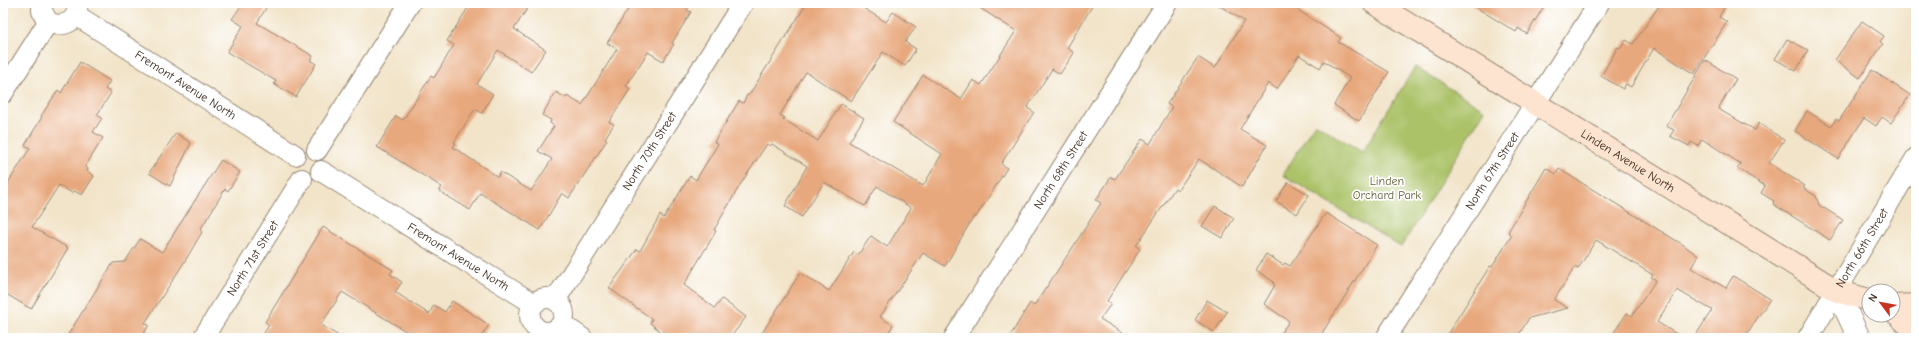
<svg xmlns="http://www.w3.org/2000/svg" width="1919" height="341" font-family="'Comic Neue',sans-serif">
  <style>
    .green { fill: #abc267; stroke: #737642 }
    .building { fill: #e8a87d }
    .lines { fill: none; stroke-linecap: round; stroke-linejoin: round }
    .minor-casing { stroke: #968774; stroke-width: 22 }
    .tertiary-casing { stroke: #968774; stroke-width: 24 }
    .secondary-casing { stroke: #968774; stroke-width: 24 }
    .minor { stroke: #fff; stroke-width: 20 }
    .tertiary { stroke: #fff; stroke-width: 22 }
    .secondary { stroke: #fde4d0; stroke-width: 22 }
    .labels { text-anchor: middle; stroke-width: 3.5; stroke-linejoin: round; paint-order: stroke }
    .street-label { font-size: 12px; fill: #3b2a1e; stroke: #fff }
    .park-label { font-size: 12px; fill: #625f38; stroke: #fff }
  </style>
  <rect width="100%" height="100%" fill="#fff"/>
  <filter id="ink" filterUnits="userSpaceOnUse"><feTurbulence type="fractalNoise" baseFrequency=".025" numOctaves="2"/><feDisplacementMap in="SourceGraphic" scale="8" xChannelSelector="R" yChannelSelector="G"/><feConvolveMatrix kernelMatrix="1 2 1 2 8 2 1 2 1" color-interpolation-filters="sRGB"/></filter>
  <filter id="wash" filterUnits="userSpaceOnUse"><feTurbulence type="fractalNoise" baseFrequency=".012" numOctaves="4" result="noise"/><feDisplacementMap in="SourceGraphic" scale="16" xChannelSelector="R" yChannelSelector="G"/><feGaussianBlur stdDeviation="0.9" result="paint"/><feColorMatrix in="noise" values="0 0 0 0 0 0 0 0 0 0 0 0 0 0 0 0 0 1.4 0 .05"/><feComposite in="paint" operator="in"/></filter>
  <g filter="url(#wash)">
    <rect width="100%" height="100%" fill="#f2e4c9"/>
    <polygon class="green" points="1415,67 1485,110 1401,247 1283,175 1315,123 1362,152"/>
    <g id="blocks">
      <g class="building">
        <polygon points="243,3 269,3 257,23 313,56 310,60 316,64 296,97 274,84 276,81 227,52 243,26 232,19"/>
        <polygon points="471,3 531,3 514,29 546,50 531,72 498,50 477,84 493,94 482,113 475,109 454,142 456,143 453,147 498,177 500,172 531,191 552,159 538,151 554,126 550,123 551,120 542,115 556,92 566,98 567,96 582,105 617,49 607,43 632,3 691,3 687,10 691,12 672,43 674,44 663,61 648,52 626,86 630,89 609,122 614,124 605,138 607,140 569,198 562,193 540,230 480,193 470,210 439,191 442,187 377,147 396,116 403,120 431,76 434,78 454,45 447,41"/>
        <polygon points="807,3 855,3 886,22 893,12 916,27 905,42 916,49 905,66 883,52 851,101 806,72 780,115 785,118 783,119 818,141 841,104 864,118 849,142 923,186 942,154 893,122 923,75 961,99 973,80 981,85 1016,31 972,3 1094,3 1067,48 1074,53 1060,74 1052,69 1027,108 1034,112 1001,164 1007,168 976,217 974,216 945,266 923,253 880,317 893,325 885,338 759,338 800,273 829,291 854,252 858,255 871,236 887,247 911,208 877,186 865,206 824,182 802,217 785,206 807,166 772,144 770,146 767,144 740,185 714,230 716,231 684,285 715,308 722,299 746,317 730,338 669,338 650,323 652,319 609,288 637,249 640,251 660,215 664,218 690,176 696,180 718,144 714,142 739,101 743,103 747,95 749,95"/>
        <polygon points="1215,3 1287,3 1341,38 1338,42 1389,72 1359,121 1334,105 1350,78 1324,61 1320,68 1299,55 1277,89 1268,83 1240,129 1267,145 1242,187 1199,159 1178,190 1175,188 1136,246 1140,249 1107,301 1111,304 1100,319 1131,338 1009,338 1030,303 1034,306 1075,244 1101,203 1096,200 1111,177 1115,179 1142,139 1150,144 1172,107 1167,104 1198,57 1215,68 1244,21"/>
        <polygon points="1469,3 1546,3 1527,34 1518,28 1516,32"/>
        <polygon points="1661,3 1727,3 1719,17 1727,22 1694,74 1654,48 1631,87 1626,84 1623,89 1601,76 1618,47 1621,48 1626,40 1633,44"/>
        <polygon points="1862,21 1884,36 1880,42 1883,44 1860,78 1835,60"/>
        <polygon points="1787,39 1808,50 1796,71 1775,59"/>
        <polygon points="1705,60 1736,79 1718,109 1755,130 1759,123 1784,140 1769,163 1805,186 1803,188 1816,196 1819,205 1843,220 1830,240 1773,204 1774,201 1761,193 1765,186 1737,168 1741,164 1702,139 1698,146 1691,142 1689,146 1670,136 1674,130 1666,126"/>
        <polygon points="80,62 110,81 105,89 111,93 97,115 102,118 93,132 103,138 85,167 88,169 87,171 94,176 82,195 74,191 72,193 59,185 32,227 68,248 31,309 3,292 3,191 30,148 25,145 42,117 41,116 58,90 61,93"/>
        <polygon points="1872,70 1910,95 1891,123 1882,117 1876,126 1864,118 1838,159 1795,131 1807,111 1831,126 1836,119 1839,121"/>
        <polygon points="176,133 191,143 170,186 149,173"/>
        <polygon points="221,160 240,172 228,191 225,189 200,230 202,232 185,261 145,323 149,325 141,338 66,338 113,263 125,262 140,239 162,252"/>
        <polygon points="1546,168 1556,174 1559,169 1685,246 1698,256 1691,268 1726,288 1733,276 1770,299 1744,338 1694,338 1712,310 1677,290 1657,322 1683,338 1610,338 1627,313 1632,316 1656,280 1651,277 1653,275 1596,240 1578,269 1575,267 1554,300 1568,308 1529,318 1517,338 1445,338 1490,266 1492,267 1512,235 1508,232"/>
        <polygon points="1288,182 1309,195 1297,214 1276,201"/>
        <polygon points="1215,206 1234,218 1222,238 1202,226"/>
        <polygon points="1326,213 1377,245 1319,338 1278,338 1289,321 1264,304 1275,285 1273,283 1274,282 1256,270 1266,254 1283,265 1285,263 1290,266"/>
        <polygon points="323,227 393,270 390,274 402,282 395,292 429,314 434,305 445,312 452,301 489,325 480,338 417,338 342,292 321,325 342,338 261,338 269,325 265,322"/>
        <polygon points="1207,300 1227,312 1214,332 1195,320"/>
      </g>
    </g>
  </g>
  <g filter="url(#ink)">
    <use href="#blocks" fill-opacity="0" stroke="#968774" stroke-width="1"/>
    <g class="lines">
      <defs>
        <g id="minor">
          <path d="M42,3V11L48,22C63,29 80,21 77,3"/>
          <path id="s1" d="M76,15L295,155"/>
          <polyline points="3,93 48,22"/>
          <polyline points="317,150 410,3"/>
          <path id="s2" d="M321,171L534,304"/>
          <circle cx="547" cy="315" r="17"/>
          <path id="s3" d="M556,299L743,3"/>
          <polyline points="562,324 582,338"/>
          <path id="s4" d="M203,338L302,179"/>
          <path id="s5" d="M954,338L1167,3"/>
          <path id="s6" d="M1386,338L1599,3"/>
          <path id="s7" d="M1808,338L1916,158"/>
        </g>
        <polyline id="tertiary" points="1837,291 1859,338"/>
        <g id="secondary">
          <path id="s8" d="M1374,3L1837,291L1869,300"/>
          <polyline points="1893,306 1916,305"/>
          <polyline points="1893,310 1916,332"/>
        </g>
      </defs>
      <use href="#minor" class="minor-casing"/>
      <use href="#tertiary" class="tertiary-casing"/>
      <use href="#secondary" class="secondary-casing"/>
      <use href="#minor" class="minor"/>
      <use href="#tertiary" class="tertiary"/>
      <use href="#secondary" class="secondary"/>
    </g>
  </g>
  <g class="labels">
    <g class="street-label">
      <text dy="4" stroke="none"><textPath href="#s1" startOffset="130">Fremont Avenue North</textPath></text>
      <text dy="4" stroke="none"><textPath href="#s3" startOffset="175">North 70th Street</textPath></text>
      <text dy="4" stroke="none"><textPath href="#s8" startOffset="299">Linden Avenue North</textPath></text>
      <text dy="4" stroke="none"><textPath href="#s5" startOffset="199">North 68th Street</textPath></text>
      <text dy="4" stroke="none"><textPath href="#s6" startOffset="198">North 67th Street</textPath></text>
      <text dy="4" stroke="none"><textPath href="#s7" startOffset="105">North 66th Street</textPath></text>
      <text dy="4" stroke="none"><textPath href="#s2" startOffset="162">Fremont Avenue North</textPath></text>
      <text dy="4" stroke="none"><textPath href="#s4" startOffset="94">North 71st Street</textPath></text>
    </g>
    <g class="park-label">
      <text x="1387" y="185">Linden<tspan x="1387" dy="14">Orchard Park</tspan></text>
    </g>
  </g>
  <rect width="1919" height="341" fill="none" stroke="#fff" stroke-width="16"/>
  <g transform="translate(1881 303) rotate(302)"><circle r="19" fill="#ffffff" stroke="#b1aaa5"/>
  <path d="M0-3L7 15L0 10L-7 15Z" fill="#c8321e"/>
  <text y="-6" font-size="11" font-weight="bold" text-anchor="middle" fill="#3b2a1e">N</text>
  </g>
</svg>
